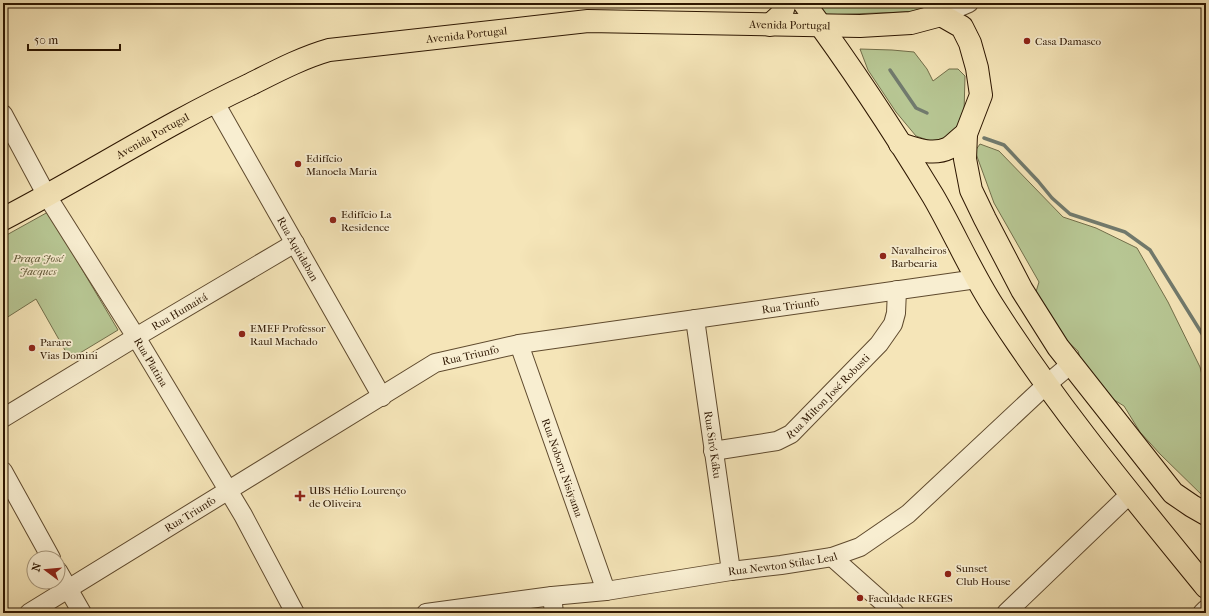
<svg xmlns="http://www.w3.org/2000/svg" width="1209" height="616" font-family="'IM FELL French Canon',serif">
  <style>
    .green { fill: #b7c693; stroke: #726e4a }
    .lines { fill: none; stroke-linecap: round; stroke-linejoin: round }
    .stream { stroke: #717a6d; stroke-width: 3.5 }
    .minor-casing { stroke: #5f4a2e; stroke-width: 20 }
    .major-casing { stroke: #2d1600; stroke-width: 24 }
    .minor { stroke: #f8eed1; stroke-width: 18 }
    .major { stroke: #f5e5b8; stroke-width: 22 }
    .poi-dot { fill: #8f2418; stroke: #f8eed1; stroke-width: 1.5 }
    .labels { text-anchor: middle; stroke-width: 3.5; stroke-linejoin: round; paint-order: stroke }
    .street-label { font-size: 11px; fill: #2d1600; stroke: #f8eed1 }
    .poi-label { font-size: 11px; fill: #2d1600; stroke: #f8eed1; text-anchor: start }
    .park-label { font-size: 11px; font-style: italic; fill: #5d5433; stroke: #f8eed1 }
  </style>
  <rect width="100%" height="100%" fill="#f5e5b8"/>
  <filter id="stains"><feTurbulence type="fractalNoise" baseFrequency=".005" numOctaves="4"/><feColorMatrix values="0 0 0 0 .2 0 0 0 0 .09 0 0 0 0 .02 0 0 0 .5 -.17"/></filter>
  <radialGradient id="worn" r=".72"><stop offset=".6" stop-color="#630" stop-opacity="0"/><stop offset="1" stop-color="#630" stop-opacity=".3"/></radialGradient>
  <g class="green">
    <polygon points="816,3 925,3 929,11 825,15"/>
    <polygon points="860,49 892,50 914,52 927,69 933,81 949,69 958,69 965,76 964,113 954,134 936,143 916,136 896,112 868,70"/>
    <polygon points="980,144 999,151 1063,217 1096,228 1137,248 1168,302 1200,367 1206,391 1206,499 1160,454 1140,432 1124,406 1106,395 1084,371 1078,351 1056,331 1035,295 1039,282 994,203 975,151"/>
    <polygon points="48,212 118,330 70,359 36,299 3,320 3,237"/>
  </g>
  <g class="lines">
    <g class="stream">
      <polyline points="890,70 916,108 927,113"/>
      <polyline points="984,138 1004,145 1038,181 1052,198 1070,214 1125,232 1150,250 1206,340"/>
    </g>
    <defs>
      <g id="minor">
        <polyline points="941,15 969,3"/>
        <path id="s1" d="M214,101L382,397"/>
        <path id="s2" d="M3,114L47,196L136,337L243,515L295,613"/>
        <path id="s3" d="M695,319L731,571"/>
        <path id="s4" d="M519,344L606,591"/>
        <path id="s5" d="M3,418L136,337L295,243"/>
        <path id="s6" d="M713,451L777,441L791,434L879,344L893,324L896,313L897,290"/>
        <polyline points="3,471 51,558"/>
        <polyline points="832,557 895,613"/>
        <polyline points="58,571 82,613"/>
        <polyline points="552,596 554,613"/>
        <path id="s7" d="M29,613L435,363L519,344L977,279"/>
        <path id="s8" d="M426,613L552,596L606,591L731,571L781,565L832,557L860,547L908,514L1046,385L1071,364"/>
        <polyline points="1006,613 1130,494"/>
        <polyline points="1202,613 1206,609"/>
      </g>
      <g id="major">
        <path d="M804,3C850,65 893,130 933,196C954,232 970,270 993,306C1056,405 1132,496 1206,587"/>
        <polyline points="933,3 941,15 962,27 970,43 977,68 981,95 966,134 965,159 971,190 985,219 1022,290 1058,347 1173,493 1192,506 1206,514"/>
        <polyline points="770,25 781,15 785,3"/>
        <path d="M900,144C915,149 933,156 949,148C955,144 960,138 966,134"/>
        <path id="s9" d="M3,219C86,176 164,125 249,85C275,72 301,58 329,50L588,21L860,26L911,23L941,15"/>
      </g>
    </defs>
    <use href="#minor" class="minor-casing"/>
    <use href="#major" class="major-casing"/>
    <use href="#minor" class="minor"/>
    <use href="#major" class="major"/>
  </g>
  <g class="poi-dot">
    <circle cx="1027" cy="41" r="4"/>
    <circle cx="298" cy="164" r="4"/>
    <circle cx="333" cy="220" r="4"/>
    <circle cx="883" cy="256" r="4"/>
    <circle cx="242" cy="334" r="4"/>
    <circle cx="32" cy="348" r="4"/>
    <path d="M298 490h4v4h4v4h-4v4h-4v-4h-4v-4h4z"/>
    <circle cx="948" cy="574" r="4"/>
    <circle cx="860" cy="598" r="4"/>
  </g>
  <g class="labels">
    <g class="street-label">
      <text dy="4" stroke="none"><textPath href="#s9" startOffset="830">Avenida Portugal</textPath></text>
      <text dy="4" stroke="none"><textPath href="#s9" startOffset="506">Avenida Portugal</textPath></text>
      <text dy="4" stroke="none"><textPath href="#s9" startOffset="171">Avenida Portugal</textPath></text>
      <text dy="4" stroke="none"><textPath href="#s1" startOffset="170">Rua Aquidaban</textPath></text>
      <text dy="4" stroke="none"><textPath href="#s7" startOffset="837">Rua Triunfo</textPath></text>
      <text dy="4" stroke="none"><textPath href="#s5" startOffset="206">Rua Humaitá</textPath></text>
      <text dy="4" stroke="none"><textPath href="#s7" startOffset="513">Rua Triunfo</textPath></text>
      <text dy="4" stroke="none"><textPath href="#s2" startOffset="289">Rua Platina</textPath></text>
      <text dy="4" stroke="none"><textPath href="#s6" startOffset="133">Rua Milton José Robusti</textPath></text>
      <text dy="4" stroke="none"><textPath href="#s3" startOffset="127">Rua Siró Káku</textPath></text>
      <text dy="4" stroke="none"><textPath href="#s4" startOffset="131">Rua Noboru Nisiyama</textPath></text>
      <text dy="4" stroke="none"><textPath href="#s7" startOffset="189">Rua Triunfo</textPath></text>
      <text dy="4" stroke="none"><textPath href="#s8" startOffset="360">Rua Newton Stilac Leal</textPath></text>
    </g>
    <g class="poi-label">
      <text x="1035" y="45">Casa Damasco</text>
      <text x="306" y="162">Edifício<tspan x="306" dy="13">Manoela Maria</tspan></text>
      <text x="341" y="218">Edifício La<tspan x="341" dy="13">Residence</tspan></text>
      <text x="891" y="254">Navalheiros<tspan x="891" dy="13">Barbearia</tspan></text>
      <text x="250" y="332">EMEF Professor<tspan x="250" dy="13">Raul Machado</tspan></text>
      <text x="40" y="346">Parare<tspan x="40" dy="13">Vias Domini</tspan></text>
      <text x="309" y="494">UBS Hélio Lourenço<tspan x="309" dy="13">de Oliveira</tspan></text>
      <text x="956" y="572">Sunset<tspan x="956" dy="13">Club House</tspan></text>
      <text x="868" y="602">Faculdade REGES</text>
    </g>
    <g class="park-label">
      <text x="38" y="262">Praça José<tspan x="38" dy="13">Jacques</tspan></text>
    </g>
  </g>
  <rect width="1209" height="616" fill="none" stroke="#f5e5b8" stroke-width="16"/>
  <rect x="4" y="4" width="1201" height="608" fill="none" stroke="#2d1600" stroke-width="2"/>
  <rect x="8" y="8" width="1193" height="600" fill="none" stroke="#2d1600"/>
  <g transform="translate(46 570) rotate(286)"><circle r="19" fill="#f8eed1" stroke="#a7987d"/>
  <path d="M0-3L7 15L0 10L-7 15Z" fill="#8f2418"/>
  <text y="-6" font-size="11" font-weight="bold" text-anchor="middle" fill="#2d1600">N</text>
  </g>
  <path d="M28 44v6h92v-6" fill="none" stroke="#2d1600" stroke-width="2"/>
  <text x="34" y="44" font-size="12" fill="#2d1600" stroke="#f8eed1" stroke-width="3" paint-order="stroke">50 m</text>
  <rect width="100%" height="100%" filter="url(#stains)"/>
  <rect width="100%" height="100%" fill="url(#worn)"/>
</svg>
